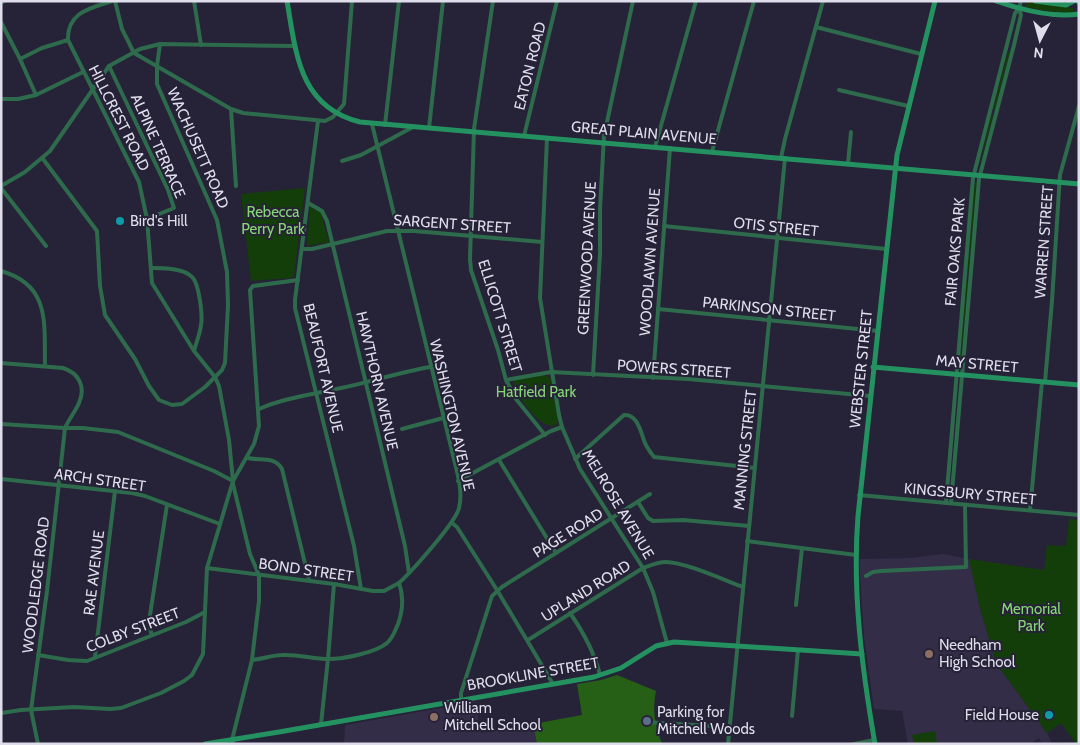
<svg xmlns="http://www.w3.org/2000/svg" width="1080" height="745" font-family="Cabin,sans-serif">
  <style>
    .built { fill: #332d47 }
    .green { fill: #143e09 }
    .forest { fill: #266016 }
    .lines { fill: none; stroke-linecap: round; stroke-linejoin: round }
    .street { stroke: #2e6b4c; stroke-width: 4 }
    .secondary { stroke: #249260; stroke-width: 5 }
    .primary { stroke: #02b06f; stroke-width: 5.5 }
    .culture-dot { fill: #0f9aa8; stroke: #262237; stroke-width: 2 }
    .education-dot { fill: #8d6e63; stroke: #262237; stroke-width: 2 }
    .service-dot { fill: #5c6f8a; stroke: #262237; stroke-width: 2 }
    .labels { text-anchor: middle; stroke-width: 4; stroke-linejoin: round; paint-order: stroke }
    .street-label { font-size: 15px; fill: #dfddeb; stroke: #262237 }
    .park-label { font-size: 15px; fill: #87d675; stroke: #262237 }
    .poi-label { font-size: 15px; fill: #dfddeb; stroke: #262237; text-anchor: start }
  </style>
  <rect width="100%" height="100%" fill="#262237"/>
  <g class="built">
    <polygon points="943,554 969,559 980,608 996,663 1047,733 1052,744 1042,744 1039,738 1030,744 908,744 902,711 874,709 864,637 859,559 911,558"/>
    <polygon points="475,702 481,733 533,724 537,744 344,744 345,725"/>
  </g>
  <g class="green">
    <polygon points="1029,2 1073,8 1074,11 1073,13 1048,11 1025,7 1025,3"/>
    <polygon points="1010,51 995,109 993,109 1008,52"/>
    <polygon points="992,115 993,117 977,172 991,116"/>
    <polygon points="975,181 977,182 968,276 966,276"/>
    <polygon points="305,188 294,276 291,278 251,281 241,194"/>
    <polygon points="310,207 321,213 329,242 307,246"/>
    <polygon points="966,281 968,283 960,369 959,369"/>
    <path d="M541,375L547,376L550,378L558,420L557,425C553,426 550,426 545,424C535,420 516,394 513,384L515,380Z"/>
    <polygon points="1069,519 1079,520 1079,744 1076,744 1061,723 1047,733 996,663 980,608 969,559 1044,570 1047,545 1066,546"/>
    <polygon points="935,731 937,744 914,744 912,735"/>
  </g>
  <path class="forest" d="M617,675L656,691C652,710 655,725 662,744H537L533,724L582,715L577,684L601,680Z"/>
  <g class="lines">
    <g class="street">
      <polyline points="115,1 122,29 134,53 231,109 243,113 325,121 333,117 344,104 352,1"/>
      <polyline points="194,1 201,45"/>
      <polyline points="493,1 474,129 470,259 471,270 498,350 506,380 516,399 545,435"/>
      <polyline points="1,3 4,1"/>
      <polyline points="1,22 20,59 36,95"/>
      <polyline points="816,27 921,54"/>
      <polyline points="20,59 42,48 68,40"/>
      <polyline points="109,66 168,190 174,208 147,219"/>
      <polyline points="839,90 908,106"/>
      <polyline points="1,99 18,99 36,95 83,72"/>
      <polyline points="231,109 236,186"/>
      <polyline points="318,121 295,300 295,308 354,546 361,589"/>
      <polyline points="385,125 399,1"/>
      <polyline points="429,128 443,1"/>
      <polyline points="524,136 557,1"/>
      <polyline points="547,138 540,298 559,415 562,427 580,469 643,568 653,592 667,643"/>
      <polyline points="655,147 696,1"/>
      <polyline points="712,152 754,1"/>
      <polyline points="781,158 785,139 823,1"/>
      <polyline points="43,159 97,231 100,286 105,315 135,359 149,386 159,400 172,405 182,404 205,387 222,370 225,363 228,305 227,272 217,220 157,84 157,66 160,44"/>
      <polyline points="342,161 361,155 413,127"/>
      <polyline points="848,164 851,132"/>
      <polyline points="1,186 25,172 50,151 109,66 140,49 160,44 295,46"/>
      <polyline points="1,188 46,246"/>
      <polyline points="308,203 322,211 327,221 405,546 409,573"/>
      <polyline points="664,226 886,249"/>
      <polyline points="302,249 312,249 387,231 414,231 542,242"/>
      <path d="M152,268C163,268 185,268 193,278C199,285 203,316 201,325C200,334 196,343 194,351"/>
      <path d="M1,271C51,285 44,324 45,365"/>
      <polyline points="658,309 878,331"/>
      <path d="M1,363L63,368C79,373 86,387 79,403C75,412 69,419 65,428L47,591L31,710L38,744"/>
      <polyline points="593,375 600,254 600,209 604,136 633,1"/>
      <polyline points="653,378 670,148"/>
      <polyline points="506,380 551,372 688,379 870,396"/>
      <polyline points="1045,382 1052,301 1060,175 1079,106"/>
      <path d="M259,409C284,398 314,394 341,388C371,382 400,372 430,367"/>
      <polyline points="1,424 65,428 83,428 118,432 214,471 233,481"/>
      <polyline points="402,429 443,418"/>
      <path d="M248,458C261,461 275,456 282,469L309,580"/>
      <path d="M575,459L624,415C638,414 641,433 645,443C647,448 651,453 654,457L755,468"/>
      <polyline points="499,460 556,553"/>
      <polyline points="1,479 132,493 145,496 220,524"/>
      <polyline points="233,481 254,444 259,426 250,290 253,286 298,280"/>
      <polyline points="458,481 551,431 562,427"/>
      <polyline points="859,495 1079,515"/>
      <polyline points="638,502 648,518 653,521 683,520 749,526"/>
      <polyline points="946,503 973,178 1015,13 1019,9 1021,1"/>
      <polyline points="951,503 979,179 1014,45 1021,15 1019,9"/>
      <polyline points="1030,510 1042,382"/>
      <polyline points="452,523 457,527 497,590 553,684"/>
      <polyline points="747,541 856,555"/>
      <polyline points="207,568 334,584 373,591 384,591 399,583"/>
      <polyline points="866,576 873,572 881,571 966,567 965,505"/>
      <polyline points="796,605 802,548"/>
      <path d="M570,613C584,633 594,651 600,675"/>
      <polyline points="152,635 150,629 150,615 167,505"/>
      <path d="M528,640L643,568C651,565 658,562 666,562C684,562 724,580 743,587"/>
      <polyline points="38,655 68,660 87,661 186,622 205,612"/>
      <polyline points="95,657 115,491"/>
      <path d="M252,660C263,659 272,655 282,655C298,654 313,659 328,659C343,659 375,653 387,643C393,638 395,631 398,624C403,610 404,597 399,583C412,571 456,522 459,508C464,489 455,466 451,447L372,124"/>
      <polyline points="461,700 461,693 492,596 502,587 650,494"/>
      <path d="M1,713L21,710L74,707L110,709L121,708L161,693L184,681L192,675L203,654L207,568L233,481L229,440L219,386L215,377L194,351L152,283L147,219L139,182L68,40C67,12 91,8 112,1"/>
      <polyline points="792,716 798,650"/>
      <polyline points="645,722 729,727"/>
      <polyline points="321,724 328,659 334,584"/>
      <polyline points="233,744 232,740 252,660 259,601 259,575 250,554 233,484"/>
      <polyline points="728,744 785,158"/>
      <polyline points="854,744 874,740"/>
    </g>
    <g class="secondary">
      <path d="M287,1C296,53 299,107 360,122L1079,184"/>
      <path d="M996,1C1022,10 1052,18 1079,14"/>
      <polyline points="1035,1 1066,5 1074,1"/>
      <polyline points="873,367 1079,385"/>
      <polyline points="205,744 279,732 594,677 621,668 656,646 674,642 862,654"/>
      <path d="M875,744C862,669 852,592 858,516L897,155L935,1"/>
    </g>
    <polyline class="primary" points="1078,1 1079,2"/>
  </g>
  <g class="culture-dot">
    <circle cx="120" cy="221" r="5"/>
    <circle cx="1049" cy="715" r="5"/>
  </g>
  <g class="education-dot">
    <circle cx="929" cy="654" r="5"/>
    <circle cx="434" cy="717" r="5"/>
  </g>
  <circle class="service-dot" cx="647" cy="721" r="5"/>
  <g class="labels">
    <g class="street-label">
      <text transform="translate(530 66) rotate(-76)" y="5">EATON ROAD</text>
      <text transform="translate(119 118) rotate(63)" y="5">HILLCREST ROAD</text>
      <text transform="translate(644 133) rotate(5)" y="5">GREAT PLAIN AVENUE</text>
      <text transform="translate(158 146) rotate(66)" y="5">ALPINE TERRACE</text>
      <text transform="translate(198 148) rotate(66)" y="5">WACHUSETT ROAD</text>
      <text transform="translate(452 224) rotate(4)" y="5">SARGENT STREET</text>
      <text transform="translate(776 227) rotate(6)" y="5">OTIS STREET</text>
      <text transform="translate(1044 242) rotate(-86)" y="5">WARREN STREET</text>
      <text transform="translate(955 252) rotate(-85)" y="5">FAIR OAKS PARK</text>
      <text transform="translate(587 258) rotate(-87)" y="5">GREENWOOD AVENUE</text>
      <text transform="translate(650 262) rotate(-86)" y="5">WOODLAWN AVENUE</text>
      <text transform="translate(769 309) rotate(6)" y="5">PARKINSON STREET</text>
      <text transform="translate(500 316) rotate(73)" y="5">ELLICOTT STREET</text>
      <text transform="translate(977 364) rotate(5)" y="5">MAY STREET</text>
      <text transform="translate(323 368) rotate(77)" y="5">BEAUFORT AVENUE</text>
      <text transform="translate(674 369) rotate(4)" y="5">POWERS STREET</text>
      <text transform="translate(861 369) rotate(-84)" y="5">WEBSTER STREET</text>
      <text transform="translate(377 381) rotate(77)" y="5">HAWTHORN AVENUE</text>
      <text transform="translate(452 415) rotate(77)" y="5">WASHINGTON AVENUE</text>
      <text transform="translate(745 450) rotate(-84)" y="5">MANNING STREET</text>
      <text transform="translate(100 480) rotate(8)" y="5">ARCH STREET</text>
      <text transform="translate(970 494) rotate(5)" y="5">KINGSBURY STREET</text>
      <text transform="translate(618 504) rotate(59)" y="5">MELROSE AVENUE</text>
      <text transform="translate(568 533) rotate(-32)" y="5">PAGE ROAD</text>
      <text transform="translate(306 570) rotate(8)" y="5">BOND STREET</text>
      <text transform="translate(94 573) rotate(-83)" y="5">RAE AVENUE</text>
      <text transform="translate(36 585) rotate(-83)" y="5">WOODLEDGE ROAD</text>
      <text transform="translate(586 591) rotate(-32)" y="5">UPLAND ROAD</text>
      <text transform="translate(133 630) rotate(-21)" y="5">COLBY STREET</text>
      <text transform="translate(533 674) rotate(-10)" y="5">BROOKLINE STREET</text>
    </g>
    <g class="park-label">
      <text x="273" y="217">Rebecca<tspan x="273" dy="17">Perry Park</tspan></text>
      <text x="536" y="397">Hatfield Park</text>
      <text x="1031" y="614">Memorial<tspan x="1031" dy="17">Park</tspan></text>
    </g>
    <g class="poi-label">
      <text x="130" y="226">Bird's Hill</text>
      <text x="939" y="650">Needham<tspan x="939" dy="17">High School</tspan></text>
      <text x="444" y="713">William<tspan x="444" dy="17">Mitchell School</tspan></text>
      <text x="657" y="717">Parking for<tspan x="657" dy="17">Mitchell Woods</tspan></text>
      <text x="1039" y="720" text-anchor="end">Field House</text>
    </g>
  </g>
  <rect width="1080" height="745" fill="none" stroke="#dfddeb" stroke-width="5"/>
  <g transform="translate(1040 40) rotate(186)" stroke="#262237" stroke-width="4" paint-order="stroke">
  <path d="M0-4L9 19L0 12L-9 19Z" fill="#dfddeb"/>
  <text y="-8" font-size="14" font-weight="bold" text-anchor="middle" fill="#dfddeb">N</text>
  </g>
</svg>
